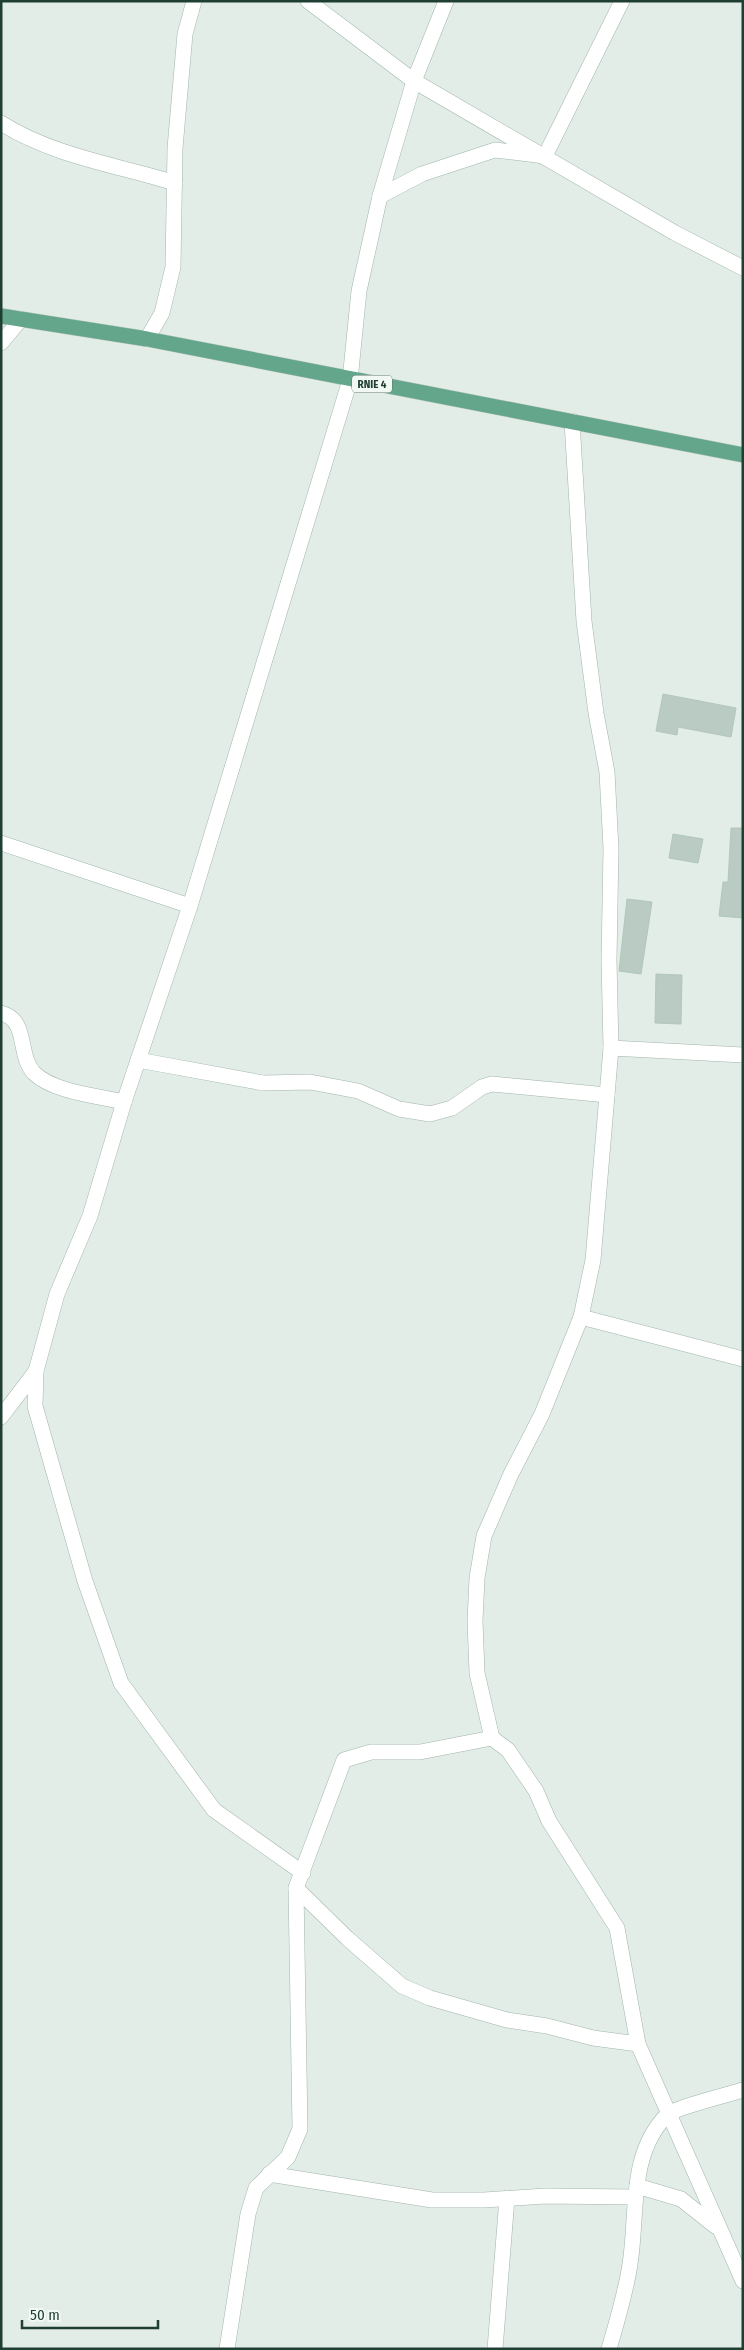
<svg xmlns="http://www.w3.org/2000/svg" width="744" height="2350" font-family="'Fira Sans Condensed',sans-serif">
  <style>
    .building { fill: #b9cbc2; stroke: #b3c7bc }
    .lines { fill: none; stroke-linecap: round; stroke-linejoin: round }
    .minor-casing { stroke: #a3b5ad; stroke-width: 16 }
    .primary-casing { stroke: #c1c9c6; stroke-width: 16 }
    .minor { stroke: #fff; stroke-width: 15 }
    .primary { stroke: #63a68c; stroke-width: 15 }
    .labels { text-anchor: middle; stroke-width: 4.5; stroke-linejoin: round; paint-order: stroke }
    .shield { fill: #f2f9f5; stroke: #5f776d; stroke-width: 1 }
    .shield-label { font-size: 11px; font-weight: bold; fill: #203f33 }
  </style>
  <rect width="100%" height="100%" fill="#e1ede6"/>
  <g class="building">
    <polygon points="663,694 736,708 731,737 678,727 677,735 656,731"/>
    <polygon points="731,828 743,828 743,918 719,916 723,882 728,882"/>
    <polygon points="673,834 703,839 698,863 669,858"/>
    <polygon points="627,899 652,902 641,974 619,971"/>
    <polygon points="656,974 682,975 681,1024 655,1023"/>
  </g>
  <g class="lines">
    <defs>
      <g id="minor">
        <polyline points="308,1 414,81 675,233 743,268"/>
        <path d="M1,123C53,156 117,165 175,183"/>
        <polyline points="380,196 422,174 495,150 545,156 622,1"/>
        <polyline points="147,339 162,313 173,267 175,148 185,34 194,1"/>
        <polyline points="1,343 21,319"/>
        <polyline points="572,421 584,621 596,713 607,772 611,849 609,960 611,1048 593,1260 581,1317 743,1359"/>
        <polyline points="1,843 190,906"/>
        <path d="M1,1013C29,1020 17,1055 34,1073C53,1092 98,1096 124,1102"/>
        <polyline points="611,1048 743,1055"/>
        <polyline points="138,1060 263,1083 310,1082 358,1091 399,1109 430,1114 452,1108 482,1087 492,1084 607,1095"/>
        <polyline points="1,1417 36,1371"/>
        <polyline points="303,1873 214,1810 121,1683 85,1581 35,1406 36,1371 57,1294 90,1216 124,1102 190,906 350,380 359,291 380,196 414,81 446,1"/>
        <polyline points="296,1888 347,1938 402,1986 430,1998 507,2020 547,2026 593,2038 638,2044 617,1928 549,1821 536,1791 508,1750 492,1738 477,1673 475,1621 477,1578 484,1536 511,1474 542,1414 581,1317"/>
        <polyline points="638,2044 743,2281"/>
        <polyline points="269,2174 432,2200 484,2200 545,2196 635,2197"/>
        <polyline points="637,2186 681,2199 715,2226"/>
        <polyline points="227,2349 248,2214 256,2188 288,2157 300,2129 296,1888 344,1760 371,1752 420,1752 492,1738"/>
        <polyline points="495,2349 507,2198"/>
        <path d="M609,2349C617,2321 626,2292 630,2264C638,2214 628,2154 667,2115C674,2108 730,2094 743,2090"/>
      </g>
      <polyline id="primary" points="1,316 147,339 743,455"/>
    </defs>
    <use href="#minor" class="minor-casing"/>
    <use href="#primary" class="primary-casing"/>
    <use href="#minor" class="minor"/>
    <use href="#primary" class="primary"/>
  </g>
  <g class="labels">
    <rect class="shield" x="352" y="375.5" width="40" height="17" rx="4"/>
    <g class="shield-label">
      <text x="372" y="388">RNIE 4</text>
    </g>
  </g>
  <rect width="744" height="2350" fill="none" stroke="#203f33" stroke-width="5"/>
  <path d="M22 2320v8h136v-8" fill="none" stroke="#203f33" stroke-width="2.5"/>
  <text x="30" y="2320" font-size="15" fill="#203f33" stroke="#f2f9f5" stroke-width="4" paint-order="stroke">50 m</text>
</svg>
